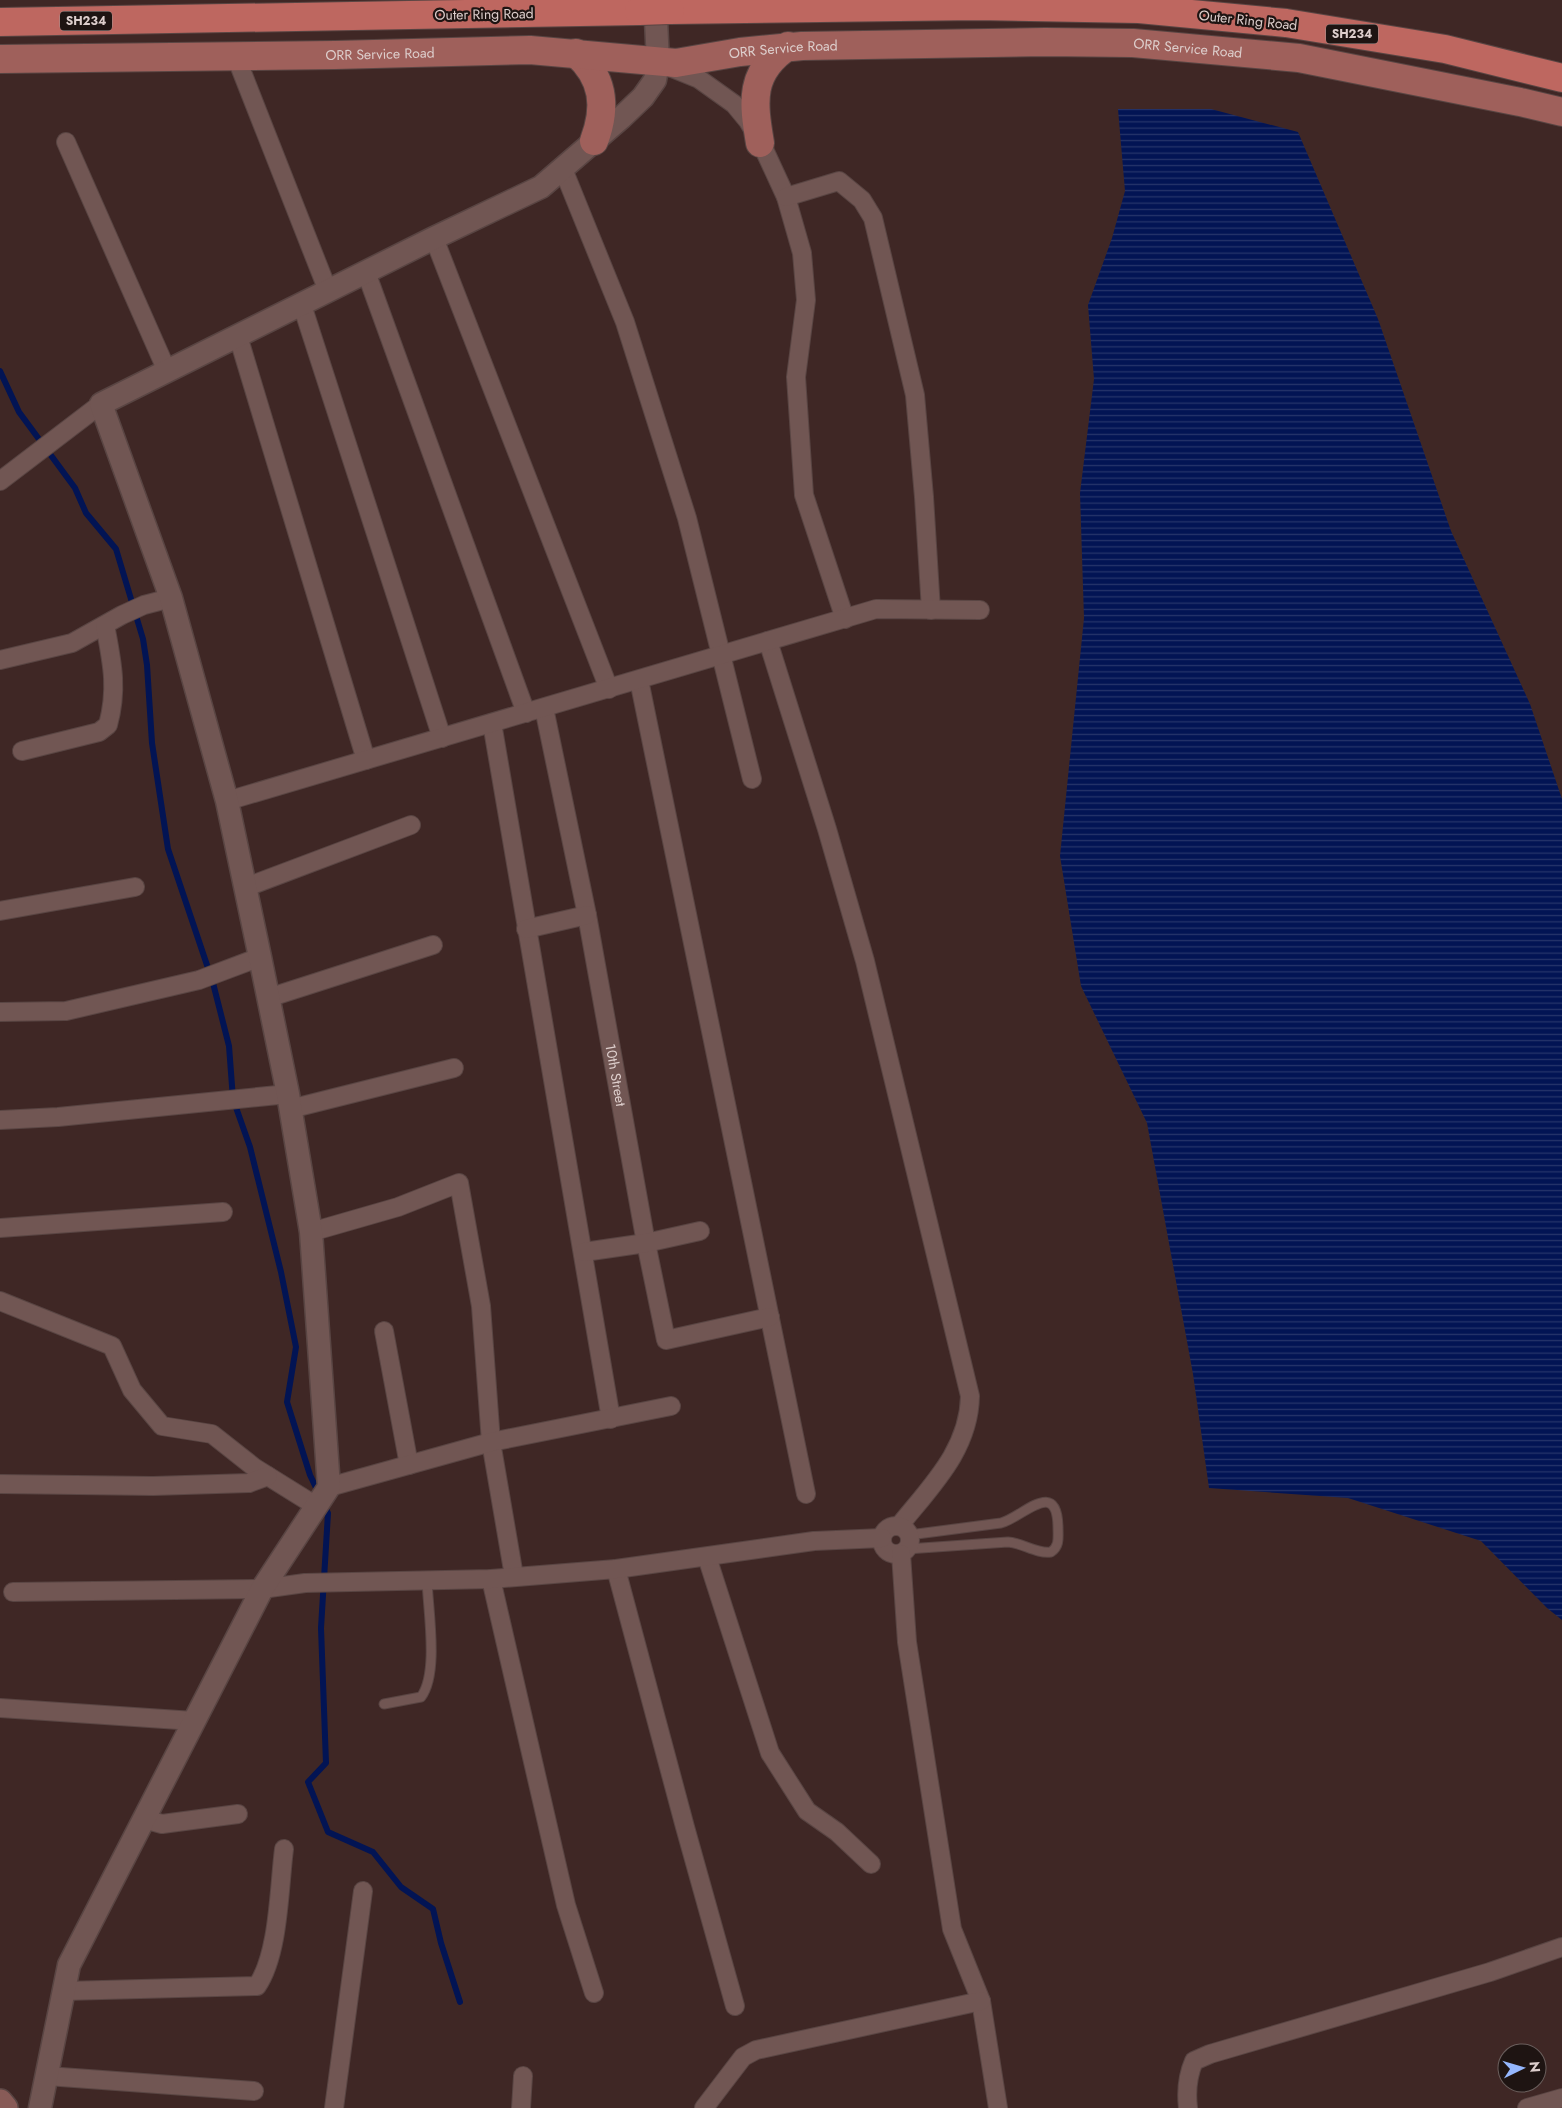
<svg xmlns="http://www.w3.org/2000/svg" width="1562" height="2108" font-family="Jost,sans-serif">
	<style>
		.water { fill: url(#water-rules) }
		.lines { fill: none; stroke-linecap: round; stroke-linejoin: round }
		.stream { stroke: #021454; stroke-width: 6 }
		.service-casing { stroke: #594543; stroke-width: 11 }
		.minor-casing { stroke: #594543; stroke-width: 20 }
		.tertiary-casing { stroke: #594543; stroke-width: 25 }
		.secondary-casing { stroke: #594543; stroke-width: 28 }
		.primary-casing { stroke: #594543; stroke-width: 30 }
		.motorway-casing { stroke: #594543; stroke-width: 30 }
		.service { stroke: #715653; stroke-width: 9 }
		.minor { stroke: #715653; stroke-width: 18 }
		.tertiary { stroke: #715653; stroke-width: 22 }
		.secondary { stroke: #885b57; stroke-width: 25 }
		.primary { stroke: #9f605b; stroke-width: 28 }
		.motorway { stroke: #be6760; stroke-width: 28 }
		.motorway-bridge-casing { stroke: #594543; stroke-width: 30; stroke-linecap: butt }
		.motorway-bridge { stroke: #be6760; stroke-width: 28 }
		.labels { text-anchor: middle; dominant-baseline: central; stroke-width: 4.5; stroke-linejoin: round; paint-order: stroke }
		.shield { fill: #1e1412; stroke: #a49694; stroke-width: 1 }
		.shield-label { font-size: 12px; font-weight: bold; fill: #ddcecc }
		.street-label { font-size: 14px; fill: #ddcecc; stroke: #1e1412 }
	</style>
	<defs>
		<pattern id="water-rules" width="6" height="5" patternUnits="userSpaceOnUse" patternTransform="scale(1.25)"><rect width="6" height="5" fill="#021454"/><path d="M0 2.5h6" fill="none" stroke="#26356b"/></pattern>
	</defs>
	<rect width="100%" height="100%" fill="#3f2725"/>
	<path class="water" d="M 1118,109 L 1211,109 L 1298,132 L 1378,319 L 1451,531 L 1530,704 L 1562,799 L 1562,1620 L 1547,1608 L 1481,1541 L 1348,1498 L 1209,1488 L 1193,1374 L 1147,1123 L 1081,986 L 1060,856 L 1084,618 L 1080,493 L 1094,379 L 1088,305 L 1112,238 L 1125,191 Z"/>
	<g class="lines">
		<path class="stream" d="M 0,371 L 19,412 L 75,488 L 86,513 L 116,549 L 143,639 L 147,665 L 152,743 L 168,849 L 213,983 L 229,1046 L 233,1099 L 250,1147 L 281,1272 L 296,1347 L 287,1402 L 310,1475 L 319,1494
			M 323,1503 L 328,1513 L 321,1628 L 326,1763 L 308,1782 L 328,1832 L 373,1852 L 401,1887 L 433,1909 L 441,1943 L 460,2002"/>
		<defs>
			<path id="service" d="M 907,1549 L 1008,1542 C 1023,1543 1036,1554 1051,1552 C 1060,1546 1058,1537 1058,1527 C 1057,1477 1023,1517 1001,1523 L 909,1535
				M 384,1704 L 421,1697 C 439,1673 428,1611 427,1580"/>
			<g id="minor">
				<path d="M 236,57 L 328,291"/>
				<path d="M 667,66 L 699,79 L 734,104 L 748,121 L 762,145 L 786,197 L 802,253 L 806,300 L 796,377 L 804,495 L 845,619"/>
				<path d="M 66,142 L 167,371"/>
				<path d="M 563,169 L 625,322 L 687,518 L 752,779"/>
				<path d="M 786,197 L 839,181 L 862,200 L 873,218 L 915,395 L 924,497 L 931,610"/>
				<path d="M 434,238 L 609,689"/>
				<path d="M 366,272 L 526,713"/>
				<path d="M 302,305 L 442,738"/>
				<path d="M 238,336 L 366,760"/>
				<path d="M 0,481 L 101,404"/>
				<path d="M 768,641 L 827,829 L 865,961 L 970,1396 C 969,1450 931,1486 899,1526"/>
				<path d="M 0,660 L 72,643 L 122,615 L 144,605 L 171,598"/>
				<path d="M 639,680 L 806,1494"/>
				<path id="s1" d="M 544,708 L 587,915 L 646,1243 L 666,1340 L 770,1317"/>
				<path d="M 492,723 L 611,1419"/>
				<path d="M 22,751 L 99,732 L 108,725 C 118,688 112,662 105,625"/>
				<path d="M 227,801 L 876,609 L 980,610"/>
				<path d="M 244,888 L 411,825"/>
				<path d="M 0,911 L 135,887"/>
				<path d="M 526,929 L 587,915"/>
				<path d="M 268,998 L 433,945"/>
				<path d="M 0,1012 L 66,1011 L 199,980 L 260,957"/>
				<path d="M 290,1109 L 454,1068"/>
				<path d="M 0,1120 L 58,1117 L 288,1094"/>
				<path d="M 0,1228 L 223,1212"/>
				<path d="M 311,1232 L 398,1207 L 459,1183 L 481,1306 L 491,1442 L 514,1576"/>
				<path d="M 584,1252 L 646,1243 L 700,1231"/>
				<path d="M 0,1301 L 112,1346 L 132,1390 L 162,1426 L 212,1434 L 255,1468 L 316,1506"/>
				<path d="M 384,1331 L 409,1465"/>
				<path d="M 0,1484 L 153,1486 L 249,1483 L 268,1476"/>
				<path d="M 329,1487 L 491,1442 L 671,1406"/>
				<circle cx="896" cy="1540" r="14"/>
				<path d="M 901,1554 L 907,1642 L 952,1929 L 981,2001 L 998,2108"/>
				<path d="M 707,1557 L 770,1753 L 807,1811 L 837,1832 L 871,1864"/>
				<path d="M 616,1569 L 685,1827 L 735,2006"/>
				<path d="M 491,1579 L 566,1905 L 594,1993"/>
				<path d="M 13,1592 L 262,1589 L 305,1583 L 491,1579 L 616,1569 L 814,1541 L 882,1538"/>
				<path d="M 0,1708 L 194,1721"/>
				<path d="M 144,1819 L 162,1824 L 238,1814"/>
				<path d="M 64,1991 L 257,1986 C 279,1954 279,1888 284,1849"/>
				<path d="M 47,2076 L 254,2091"/>
				<path d="M 334,2108 L 363,1891"/>
				<path d="M 521,2108 L 523,2076"/>
				<path d="M 704,2108 L 743,2057 L 756,2050 L 981,2001"/>
				<path d="M 1188,2108 C 1186,2091 1187,2077 1194,2061 L 1210,2054 L 1490,1972 L 1562,1947"/>
				<path d="M 1527,2108 L 1562,2098"/>
			</g>
			<path id="tertiary" d="M 40,2108 L 69,1965 L 262,1589 L 329,1487 L 311,1232 L 288,1094 L 260,957 L 227,801 L 171,598 L 101,404 L 434,238 L 541,187 L 621,118 L 643,97 L 655,80 L 658,62 L 655,0"/>
			<path id="secondary" d="M 0,2102 L 5,2108"/>
			<g id="primary">
				<path d="M 576,53 C 604,78 607,107 594,141"/>
				<path id="s2" d="M 0,59 L 335,55 L 530,50 L 676,63 L 740,52 L 802,46 L 1045,42 L 1133,43 L 1299,58 L 1520,102 L 1562,112"/>
				<path d="M 760,143 C 753,102 749,72 788,46"/>
			</g>
			<path id="motorway" d="M 670,10 L 977,6 L 1139,9 L 1286,23 L 1445,49 L 1562,78
				M 0,22 L 639,11"/>
		</defs>
		<use href="#service" class="service-casing"/>
		<use href="#minor" class="minor-casing"/>
		<use href="#tertiary" class="tertiary-casing"/>
		<use href="#secondary" class="secondary-casing"/>
		<use href="#primary" class="primary-casing"/>
		<use href="#motorway" class="motorway-casing"/>
		<use href="#service" class="service"/>
		<use href="#minor" class="minor"/>
		<use href="#tertiary" class="tertiary"/>
		<use href="#secondary" class="secondary"/>
		<use href="#primary" class="primary"/>
		<use href="#motorway" class="motorway"/>
		<defs>
			<path id="motorway-bridge" d="M 639,11 L 670,10"/>
		</defs>
		<use href="#motorway-bridge" class="motorway-bridge-casing"/>
		<use href="#motorway-bridge" class="motorway-bridge"/>
	</g>
	<g class="labels">
		<g class="shield">
			<rect x="60" y="11.5" width="52" height="19" rx="4"/>
			<rect x="1326" y="24.5" width="52" height="19" rx="4"/>
		</g>
		<g class="shield-label">
			<text x="86" y="21">SH234</text>
			<text x="1352" y="34">SH234</text>
		</g>
		<g class="street-label">
			<text transform="translate(484 14) rotate(-1)">Outer Ring Road</text>
			<text transform="translate(1248 20) rotate(6)">Outer Ring Road</text>
			<text stroke="none"><textPath href="#s2" startOffset="1190">ORR Service Road</textPath></text>
			<text stroke="none"><textPath href="#s2" startOffset="785">ORR Service Road</textPath></text>
			<text stroke="none"><textPath href="#s2" startOffset="380">ORR Service Road</textPath></text>
			<text stroke="none"><textPath href="#s1" startOffset="374">10th Street</textPath></text>
		</g>
	</g>
	<g transform="translate(1522 2068) rotate(85)"><circle r="24" fill="#1e1412" stroke="#6a5e5c"/>
	<path d="M0-4L9 19L0 12L-9 19Z" fill="#95b7fd"/>
	<text y="-8" font-size="14" font-weight="bold" text-anchor="middle" fill="#ddcecc">N</text>
	</g>
</svg>
